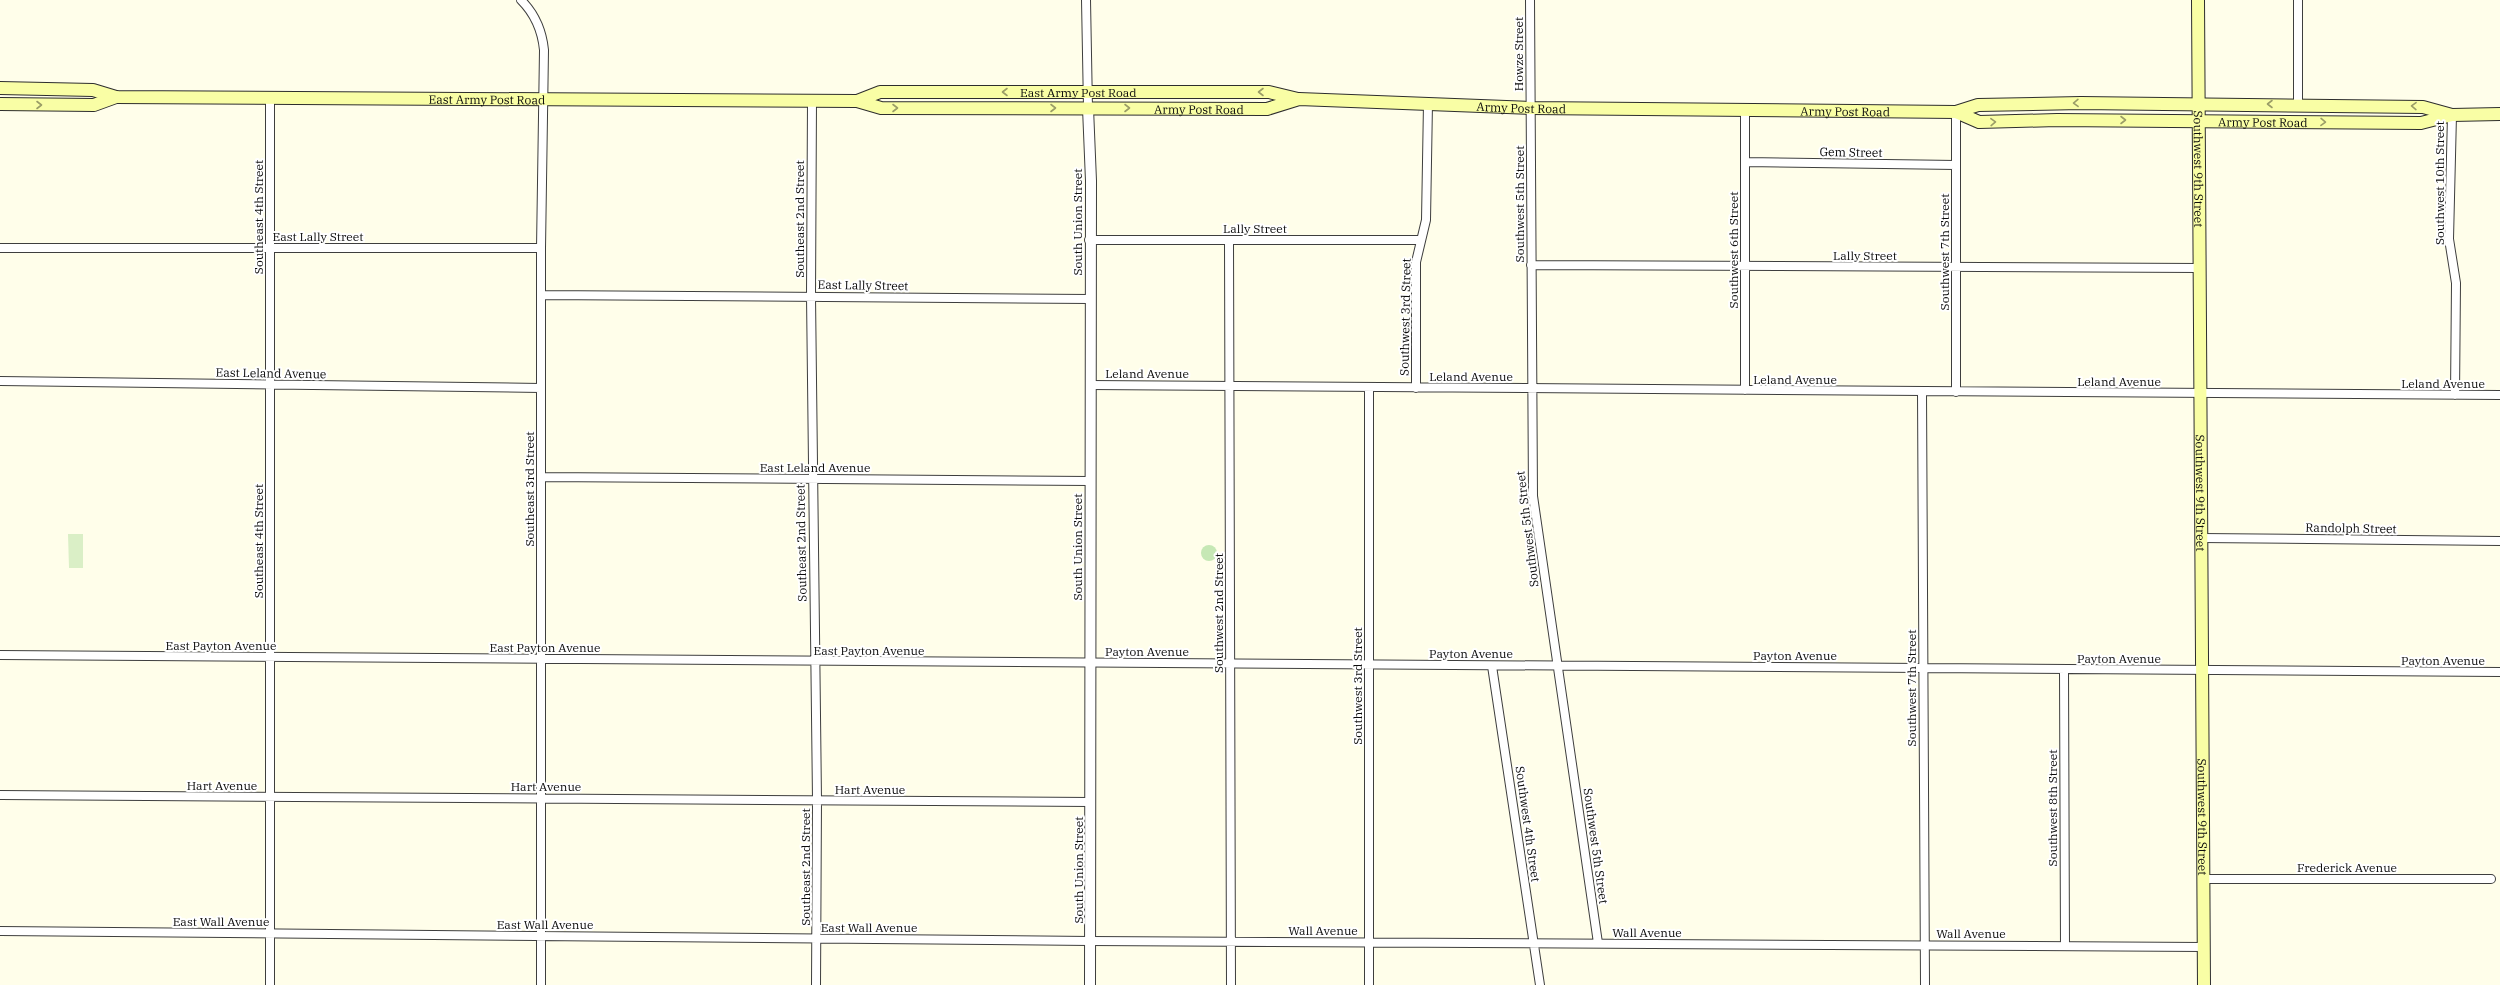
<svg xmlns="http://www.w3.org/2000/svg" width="2500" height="985" font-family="'IBM Plex Serif',serif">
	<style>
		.green { fill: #c6e8b5 }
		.pitch { fill: #daefc6 }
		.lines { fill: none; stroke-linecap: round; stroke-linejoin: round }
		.minor-casing { stroke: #3e3e3e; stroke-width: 10 }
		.tertiary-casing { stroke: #3e3e3e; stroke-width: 12 }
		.secondary-casing { stroke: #2d2d2d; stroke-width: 14 }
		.minor { stroke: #fff; stroke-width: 8 }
		.tertiary { stroke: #fff; stroke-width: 10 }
		.secondary { stroke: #f9fea5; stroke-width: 12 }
		.oneway { stroke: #9a9d67 }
		.labels { text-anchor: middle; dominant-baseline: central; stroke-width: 4; stroke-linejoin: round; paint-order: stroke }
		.street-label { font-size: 12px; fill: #0b0b0b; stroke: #fff }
	</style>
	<rect width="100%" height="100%" fill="#fffeea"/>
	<path class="green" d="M1201 553a8 8 0 1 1 16 0a8 8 0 1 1-16 0Z"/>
	<path class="pitch" d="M 68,534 L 83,534 L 83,568 L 69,568 Z"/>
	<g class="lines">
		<defs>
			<path id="minor" d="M 521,0 C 535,14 542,30 544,50 L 541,248 L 541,985
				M 1086,0 L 1088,108
				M 1530,0 L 1533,496 L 1598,943
				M 2298,0 L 2298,104
				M 812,101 L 811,296 L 817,800 L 816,985
				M 1745,109 L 1745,390
				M 2452,115 L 2449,239 L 2456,283 L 2455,395
				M 1745,162 L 1956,165
				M 1089,240 L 1421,240
				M 1229,240 L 1231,985
				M 0,248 L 541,248
				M 1531,265 L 2200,268
				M 541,295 L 1090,299
				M 0,381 L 541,388
				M 1090,385 L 2500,395
				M 1416,388 L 1416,262 L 1426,220 L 1428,103
				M 1922,392 L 1925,985
				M 1956,392 L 1956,112
				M 541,477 L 1090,481
				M 2201,538 L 2500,541
				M 0,655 L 2500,672
				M 1492,666 L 1540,985
				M 2064,670 L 2065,946
				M 0,795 L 1091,802
				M 2203,879 L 2491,879
				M 0,931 L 1090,941 L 2204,947
				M 270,985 L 270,96
				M 1369,985 L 1369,387"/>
			<path id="tertiary" d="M 1088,108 L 1091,181 L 1090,985"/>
			<g id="secondary">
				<path id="s1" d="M 2198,0 L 2204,985"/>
				<path id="s2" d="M 0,88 L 93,90 L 116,97 L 857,101 L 881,108 L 1267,109 L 1299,99 L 1531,108 L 1956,112 L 1978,105 L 2081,103 L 2423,107 L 2452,115"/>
				<path id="s3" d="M 857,101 L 880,92 L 1269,92 L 1298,99"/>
				<path d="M 0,104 L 94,105 L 116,97"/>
				<path id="s4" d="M 1956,112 L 1979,122 L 2057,120 L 2421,123 L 2452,115 L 2500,114"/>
			</g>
		</defs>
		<use href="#minor" class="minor-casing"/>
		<use href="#tertiary" class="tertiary-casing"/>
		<use href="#secondary" class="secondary-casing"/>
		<use href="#minor" class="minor"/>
		<use href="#tertiary" class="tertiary"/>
		<use href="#secondary" class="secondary"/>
	</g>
	<defs><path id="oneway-chevron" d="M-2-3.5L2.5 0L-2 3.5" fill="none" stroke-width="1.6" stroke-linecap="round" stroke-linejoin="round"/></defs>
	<g class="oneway">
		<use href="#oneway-chevron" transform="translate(1005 92) rotate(180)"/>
		<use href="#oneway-chevron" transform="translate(1261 92) rotate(-180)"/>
		<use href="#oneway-chevron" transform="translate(2076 103) rotate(179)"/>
		<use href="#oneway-chevron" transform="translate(2270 104) rotate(-180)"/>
		<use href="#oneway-chevron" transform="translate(39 105)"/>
		<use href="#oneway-chevron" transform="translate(2414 106) rotate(-179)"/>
		<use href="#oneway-chevron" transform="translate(895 108)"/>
		<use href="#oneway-chevron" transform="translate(1053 108)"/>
		<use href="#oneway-chevron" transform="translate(1127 108)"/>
		<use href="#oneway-chevron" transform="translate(2123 120)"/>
		<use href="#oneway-chevron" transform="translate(1993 122) rotate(-2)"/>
		<use href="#oneway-chevron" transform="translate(2323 122) rotate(1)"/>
	</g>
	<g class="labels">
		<g class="street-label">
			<text transform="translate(1518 54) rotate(-90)">Howze Street</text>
			<text stroke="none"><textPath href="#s3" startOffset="223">East Army Post Road</textPath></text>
			<text stroke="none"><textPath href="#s2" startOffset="488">East Army Post Road</textPath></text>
			<text stroke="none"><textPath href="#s2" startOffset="1525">Army Post Road</textPath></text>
			<text stroke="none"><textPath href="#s2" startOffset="1201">Army Post Road</textPath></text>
			<text stroke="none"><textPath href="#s2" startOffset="1849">Army Post Road</textPath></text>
			<text stroke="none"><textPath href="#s4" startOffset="309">Army Post Road</textPath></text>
			<text transform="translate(1851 152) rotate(1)">Gem Street</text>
			<text stroke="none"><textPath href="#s1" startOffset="169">Southwest 9th Street</textPath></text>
			<text transform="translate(2439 183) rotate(-90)">Southwest 10th Street</text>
			<text transform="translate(1519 204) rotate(-90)">Southwest 5th Street</text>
			<text transform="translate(258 217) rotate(-90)">Southeast 4th Street</text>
			<text transform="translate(799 219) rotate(-90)">Southeast 2nd Street</text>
			<text transform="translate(1077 222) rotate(-90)">South Union Street</text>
			<text x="1255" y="228">Lally Street</text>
			<text x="318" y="236">East Lally Street</text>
			<text transform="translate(1733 250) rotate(-90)">Southwest 6th Street</text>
			<text transform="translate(1944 252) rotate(-90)">Southwest 7th Street</text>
			<text x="1865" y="255">Lally Street</text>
			<text transform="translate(863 285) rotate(1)">East Lally Street</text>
			<text transform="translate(1405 317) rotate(-89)">Southwest 3rd Street</text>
			<text transform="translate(271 373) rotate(1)">East Leland Avenue</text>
			<text x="1147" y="373">Leland Avenue</text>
			<text x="1471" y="376">Leland Avenue</text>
			<text x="1795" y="379">Leland Avenue</text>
			<text x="2119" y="381">Leland Avenue</text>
			<text x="2443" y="383">Leland Avenue</text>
			<text x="815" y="467">East Leland Avenue</text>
			<text transform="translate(529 489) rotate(-90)">Southeast 3rd Street</text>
			<text stroke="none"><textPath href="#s1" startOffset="493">Southwest 9th Street</textPath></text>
			<text transform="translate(2351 528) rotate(1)">Randolph Street</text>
			<text transform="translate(1527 529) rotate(-97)">Southwest 5th Street</text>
			<text transform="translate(258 541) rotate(-90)">Southeast 4th Street</text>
			<text transform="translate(801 543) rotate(-91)">Southeast 2nd Street</text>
			<text transform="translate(1077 547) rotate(-90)">South Union Street</text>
			<text transform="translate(1218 613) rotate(-90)">Southwest 2nd Street</text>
			<text x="221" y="645">East Payton Avenue</text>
			<text x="545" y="647">East Payton Avenue</text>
			<text x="869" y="650">East Payton Avenue</text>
			<text x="1147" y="651">Payton Avenue</text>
			<text x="1471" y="653">Payton Avenue</text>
			<text x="1795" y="655">Payton Avenue</text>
			<text x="2119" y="658">Payton Avenue</text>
			<text x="2443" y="660">Payton Avenue</text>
			<text transform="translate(1357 686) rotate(-90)">Southwest 3rd Street</text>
			<text transform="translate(1911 688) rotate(-90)">Southwest 7th Street</text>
			<text x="222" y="785">Hart Avenue</text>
			<text x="546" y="786">Hart Avenue</text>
			<text x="870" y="789">Hart Avenue</text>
			<text transform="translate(2052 808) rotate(-90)">Southwest 8th Street</text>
			<text stroke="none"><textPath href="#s1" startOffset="817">Southwest 9th Street</textPath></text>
			<text transform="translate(1528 824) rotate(82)">Southwest 4th Street</text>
			<text transform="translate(1596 846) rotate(82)">Southwest 5th Street</text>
			<text transform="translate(805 867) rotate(-90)">Southeast 2nd Street</text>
			<text x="2347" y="867">Frederick Avenue</text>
			<text transform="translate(1078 870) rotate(-90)">South Union Street</text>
			<text x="221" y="921">East Wall Avenue</text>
			<text x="545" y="924">East Wall Avenue</text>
			<text x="869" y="927">East Wall Avenue</text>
			<text x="1323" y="930">Wall Avenue</text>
			<text x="1647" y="932">Wall Avenue</text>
			<text x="1971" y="933">Wall Avenue</text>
		</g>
	</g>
</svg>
